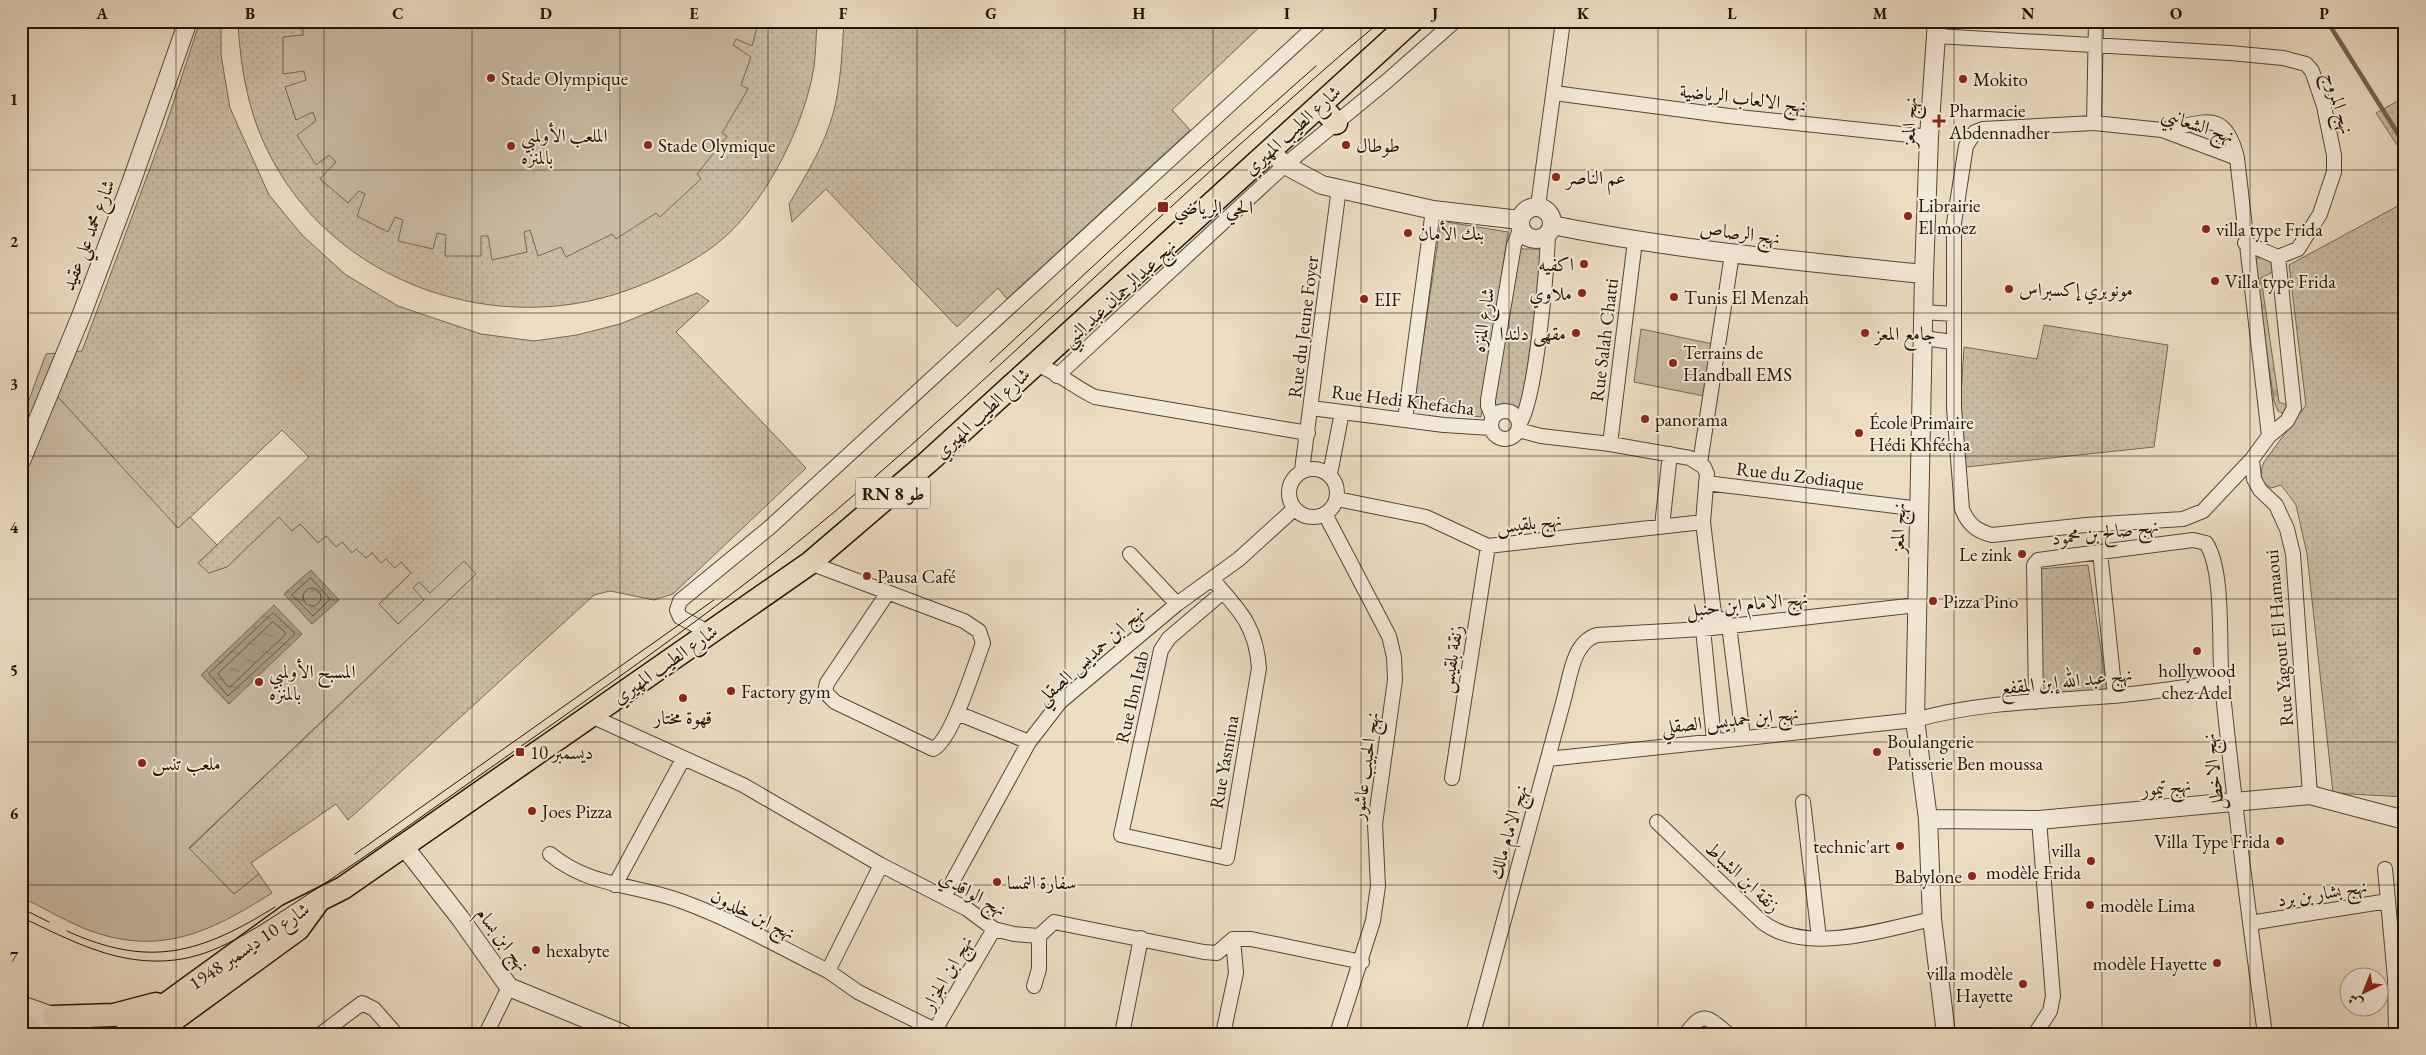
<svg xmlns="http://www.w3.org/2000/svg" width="2426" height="1055" font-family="'EB Garamond',Amiri,serif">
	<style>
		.green { fill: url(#green-dots); stroke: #746854 }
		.forest { fill: url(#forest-firs); stroke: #746854 }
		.pitch { fill: #c9bba3; stroke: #746854 }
		.water { fill: url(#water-ripples); stroke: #716450 }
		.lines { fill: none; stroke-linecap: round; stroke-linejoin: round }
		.shore { stroke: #645744; stroke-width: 1 }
		.stream { stroke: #716450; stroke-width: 4.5 }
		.minor-casing { stroke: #534734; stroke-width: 16 }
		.tertiary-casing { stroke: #534734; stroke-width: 20 }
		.primary-casing { stroke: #201505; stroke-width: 25 }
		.minor { stroke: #f3e9d8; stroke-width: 14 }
		.tertiary { stroke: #f3e9d8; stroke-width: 18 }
		.primary { stroke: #ecddc3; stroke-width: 22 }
		.tram { stroke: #201505; stroke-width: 1 }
		.grid { fill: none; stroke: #201505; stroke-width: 1; stroke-opacity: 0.55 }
		.poi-dot { fill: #8f2418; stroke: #f3e9d8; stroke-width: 2 }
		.labels { text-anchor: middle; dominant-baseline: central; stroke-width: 4; stroke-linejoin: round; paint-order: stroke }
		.shield { fill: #f3e9d8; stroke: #5f5544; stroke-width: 1 }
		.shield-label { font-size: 18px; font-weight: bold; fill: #201505 }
		.poi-label { font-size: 19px; fill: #201505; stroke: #f3e9d8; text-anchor: start }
		.street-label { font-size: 19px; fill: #201505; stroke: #f3e9d8 }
		.neatline { fill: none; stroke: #201505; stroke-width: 2 }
		.grid-label { font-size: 16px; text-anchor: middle; font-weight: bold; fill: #201505 }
	</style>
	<defs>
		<pattern id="green-dots" width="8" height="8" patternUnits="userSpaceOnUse" patternTransform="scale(1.25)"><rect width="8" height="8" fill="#c9bba3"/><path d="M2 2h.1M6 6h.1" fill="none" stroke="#aca08b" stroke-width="1.8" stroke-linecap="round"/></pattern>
		<pattern id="forest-firs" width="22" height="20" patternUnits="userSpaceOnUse" patternTransform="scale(1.25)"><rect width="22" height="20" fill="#c9bba3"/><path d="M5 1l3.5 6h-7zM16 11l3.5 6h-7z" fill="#aca08b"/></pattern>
		<pattern id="water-ripples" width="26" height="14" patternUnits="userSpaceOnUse" patternTransform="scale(1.25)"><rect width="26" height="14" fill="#a79982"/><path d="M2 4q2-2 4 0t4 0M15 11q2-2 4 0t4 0" fill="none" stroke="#887c68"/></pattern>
	</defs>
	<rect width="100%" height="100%" fill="#ecddc3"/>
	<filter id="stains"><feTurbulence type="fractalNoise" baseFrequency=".004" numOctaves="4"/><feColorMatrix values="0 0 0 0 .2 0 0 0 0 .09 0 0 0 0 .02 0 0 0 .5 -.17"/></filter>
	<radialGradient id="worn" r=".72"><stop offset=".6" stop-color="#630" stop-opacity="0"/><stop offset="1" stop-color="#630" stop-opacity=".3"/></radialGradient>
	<path class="green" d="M 200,21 L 221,21 L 221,55 L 230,108 L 269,195 L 302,235 L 346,275 L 398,306 L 481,334 L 534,341 L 577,335 L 620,324 L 697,293 L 709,301 L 676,332 L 806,468 L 673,594 L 654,600 L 610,591 L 594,595 L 348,820 L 336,804 L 251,863 L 259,874 L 234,894 L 189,849 L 476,574 L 430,594 L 419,582 L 424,600 L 398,624 L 379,604 L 411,573 L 401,562 L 395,568 L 336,547 L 318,543 L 300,524 L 292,531 L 279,518 L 227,567 L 209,574 L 198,563 L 309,457 L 282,430 L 178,529 L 57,396 L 71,352 L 82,351 L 165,128 Z
		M 238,21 L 817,21 C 816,36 816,52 814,67 C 805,123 769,196 727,235 C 705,256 669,274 641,285 C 502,343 329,285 265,145 C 247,107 240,63 238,21 Z
		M 844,21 L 1266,21 L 1172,110 L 1190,130 L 1007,299 L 998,288 L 957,327 L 826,189 L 792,222 L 789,204 C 806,175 824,146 833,114 C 841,84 842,52 844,21 Z
		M 2405,97 L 2405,157 L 2376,113 Z
		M 2405,202 L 2405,797 L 2333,793 L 2307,554 L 2296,505 L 2281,485 L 2271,488 C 2260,481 2259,474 2264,462 L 2306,405 L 2289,265 Z
		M 1441,221 L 1508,232 L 1481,417 L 1413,409 Z
		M 1516,243 L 1523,249 L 1545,249 L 1520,417 C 1511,407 1504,407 1492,411 Z
		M 2044,325 L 2168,345 L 2154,447 L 1966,467 L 1960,412 L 1964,347 L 2037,359 Z
		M 2088,565 L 2107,690 L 2042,697 L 2039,569 Z"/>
	<path class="forest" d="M 2264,256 L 2270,260 L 2273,272 L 2261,278 L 2279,402 L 2290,406 L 2286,412 L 2282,413 L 2278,411 L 2274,401 L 2254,267 L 2257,258 Z"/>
	<path class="pitch" d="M 280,21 L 759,21 L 752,46 L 736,39 L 733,45 L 751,57 L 741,85 L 748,89 L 722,133 L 727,136 L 697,174 L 701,179 L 660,217 L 656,213 L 616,239 L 612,234 L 566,257 L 561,247 L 538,256 L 530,230 L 524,232 L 527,252 L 492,260 L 488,236 L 481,236 L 481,256 L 445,256 L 446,235 L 437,233 L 433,249 L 398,241 L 403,220 L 395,217 L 388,232 L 357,216 L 365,194 L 359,191 L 348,203 L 320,179 L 336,162 L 329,155 L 316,165 L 297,135 L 316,121 L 313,112 L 296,120 L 285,87 L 306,80 L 304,71 L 283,74 L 283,37 L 303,35 L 303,29 L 279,26 Z
		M 1641,329 L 1713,344 L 1704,396 L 1634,382 Z
		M 71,352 L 57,396 L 178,528 L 190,517 L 217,545 L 198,563 L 209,573 L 227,567 L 279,517 L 292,531 L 300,524 L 318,543 L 326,536 L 336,547 L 342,542 L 352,553 L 356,549 L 366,558 L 372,553 L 381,563 L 386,559 L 395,568 L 401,562 L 411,573 L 379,604 L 398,624 L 424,600 L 413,588 L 419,582 L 430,593 L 464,561 L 476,574 L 189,848 L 234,894 L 259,874 L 272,893 C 209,933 158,958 83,928 C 62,919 42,907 21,897 L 21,421 L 46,354 Z"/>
	<path class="water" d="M 311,570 L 339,600 L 312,624 L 284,594 Z
		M 274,605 L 302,634 L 229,704 L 201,675 Z"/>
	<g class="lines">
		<path class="shore" d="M 311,578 L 330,599 L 313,616 L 292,595 Z
			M303 597a9 9 0 1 1 18 0a9 9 0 1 1-18 0Z
			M 273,613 L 294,632 L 294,635 L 228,696 L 209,674 Z
			M 273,622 L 285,632 L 285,635 L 231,686 L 228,687 L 218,674 Z"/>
		<path class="stream" d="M 2327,21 L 2405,145"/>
		<defs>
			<path id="minor" d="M 1936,36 L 2230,53 L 2283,58 L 2306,64 L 2312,71 L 2324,106 L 2334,155 L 2334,172 L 2320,214 L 2298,249 L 2278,257 L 2245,243
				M 1554,93 L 1729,116 L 1929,137
				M 2094,123 L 2096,21
				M 2163,130 C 2205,123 2225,108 2237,158
				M 1538,206 L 1563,21
				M 1923,312 L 1953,314
				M 1923,338 L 1953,342
				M 1035,365 C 1051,367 1077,389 1095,397 L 1308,433
				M 1057,376 L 1285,165 L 1387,81 L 1455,21
				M 1311,408 L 1444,425 L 1491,428
				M1491 425a14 14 0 1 1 28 0a14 14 0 1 1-28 0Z
				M 1493,418 L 1488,406 L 1488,400 L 1514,245 L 1521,228
				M 1405,420 L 1433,210
				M 1519,424 C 1536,403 1547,267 1548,234
				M 1518,430 L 1541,436 L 1610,444 L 1690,458 L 1704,467 L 1707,474 L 1703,522 L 1714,614
				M 2269,436 L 2237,158 L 2162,130 L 2094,123 L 1983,129 L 1975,132 L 1966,146 L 1954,223 L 1954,408 L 1962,509 C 1968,524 1976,531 1992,535 L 2086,525 L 2183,519 L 2203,511 L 2252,459 L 2269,436 L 2287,421 L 2294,408 L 2278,257
				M 1610,444 L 1635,241
				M 2252,459 L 2254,479 L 2260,490 L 2276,505 L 2287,529 L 2293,554 L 2310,795
				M 1700,463 L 1732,254
				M1289 493a24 24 0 1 1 48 0a24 24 0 1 1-48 0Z
				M 1302,470 L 1339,188
				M 1330,474 L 1342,412
				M 1706,483 L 1920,509
				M 1337,499 L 1426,517 L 1488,546 L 1703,522
				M 1325,514 L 1389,636 L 1394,657 L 1395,680 L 1375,824 L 1378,886 L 1373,921 L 1337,1034
				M 1662,526 L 1670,454
				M 2100,552 L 2115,696
				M 1130,554 L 1177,604
				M 810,563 L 964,621 L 979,631 L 983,643 C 975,664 952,741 933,749 L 835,702 L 825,692 L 827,683 L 887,594
				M 1212,579 C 1239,610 1256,625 1259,668 L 1227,858 L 1121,835 L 1161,650 L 1169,638 L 1223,592
				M 1721,619 L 1729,625 L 1743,737
				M 1707,622 L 1703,629 L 1714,740
				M 710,633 L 680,617 L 677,610 L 680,601 L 769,528 L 1321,21
				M 2036,702 L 2034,565 L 2038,560 L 2193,540 L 2206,543 C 2225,572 2218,647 2222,684 C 2234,801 2249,918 2265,1034
				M 957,713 L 1029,742
				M 591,716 L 743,785 L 881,865 L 967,909 L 994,929 L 1014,934 L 1039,936 L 1054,922 L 1204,952 L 1217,953 L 1233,939 L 1251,939 L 1362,962
				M 1548,759 L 1915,720 C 1978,702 2047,701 2112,696 C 2148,693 2185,687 2222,682
				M 1452,778 L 1488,546
				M 1803,802 L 1819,938
				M 1657,822 L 1761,921 C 1804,956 1882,930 1932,919
				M 550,854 C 590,887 634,884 681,901 C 731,919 780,947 828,971 L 881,865
				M 2385,869 L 2388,901
				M 615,885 L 683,759
				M 944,897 L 1029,742 L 1060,702 L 1177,604 L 1239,559 L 1294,509
				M 2250,923 L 2388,901 L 2395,979 L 2396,1034
				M 828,971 L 858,992 L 935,1030
				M 1034,986 L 1039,969 L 1039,936
				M 321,1034 L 362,1003 L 374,1009 L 396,1034
				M 486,1034 L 509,987
				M 940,1034 L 935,1030 L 994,929
				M 1122,1034 L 1141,938
				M 1223,1034 L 1236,973 L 1233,939
				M 1473,1034 L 1564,699 C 1570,677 1573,642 1597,635 L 1703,629 L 1917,605
				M 1686,1034 C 1703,1010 1708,1017 1728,1034
				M 2035,1034 L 2050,1011 L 2053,996 L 2039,820"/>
			<path id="tertiary" d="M 1937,21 L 1929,137 L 1924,274 L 1915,720 L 1928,819 L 1932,919 L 1946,1034
				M 1270,150 L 1285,165 L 1322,185 L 1433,210 L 1520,220
				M1520 223a16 16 0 1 1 32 0a16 16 0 1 1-32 0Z
				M 1552,225 C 1675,250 1799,261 1924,274
				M 21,461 L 81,316 L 131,183 L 188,21
				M 1928,819 L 2039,820 L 2310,795 L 2405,820
				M 403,845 L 460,918 L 509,987 L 623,1034
				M 21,1005 L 69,1022 L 87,1034
				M 24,1019 L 49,1034"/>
			<path id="primary" d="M 1320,105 L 1336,123
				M 54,1017 L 114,1015 L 156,1004
				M 21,1023 L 33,1034
				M 125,1034 L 289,915 L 343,888 L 810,563 L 928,462 L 1412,21
				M 154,1034 L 298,929 L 317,903"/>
		</defs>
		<use href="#minor" class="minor-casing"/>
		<use href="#tertiary" class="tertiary-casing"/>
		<use href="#primary" class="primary-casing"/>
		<use href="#minor" class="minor"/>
		<use href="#tertiary" class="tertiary"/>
		<use href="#primary" class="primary"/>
		<path class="tram" d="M 990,362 L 1161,203 L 1316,66
			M 355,854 L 714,600
			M 21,908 L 49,922
			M 21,917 C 70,940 118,967 175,960 C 217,955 254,929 290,906 C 340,874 389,840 438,805 C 581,703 728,605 861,489 C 992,376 1117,254 1246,139 C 1291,99 1335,59 1381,21
			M 67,931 C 150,969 201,953 275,907"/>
	</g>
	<path class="grid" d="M 176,21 L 176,1034M 324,21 L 324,1034M 472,21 L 472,1034M 620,21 L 620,1034M 768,21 L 768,1034M 917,21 L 917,1034M 1065,21 L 1065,1034M 1213,21 L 1213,1034M 1361,21 L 1361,1034M 1509,21 L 1509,1034M 1658,21 L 1658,1034M 1806,21 L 1806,1034M 1954,21 L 1954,1034M 2102,21 L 2102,1034M 2250,21 L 2250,1034M 21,170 L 2405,170M 21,313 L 2405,313M 21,456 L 2405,456M 21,599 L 2405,599M 21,742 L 2405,742M 21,885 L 2405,885"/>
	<g class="poi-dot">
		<circle cx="491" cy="78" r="5"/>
		<circle cx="1963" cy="79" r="5"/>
		<path d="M1936.5 113.5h5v5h5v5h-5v5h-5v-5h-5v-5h5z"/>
		<circle cx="648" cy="145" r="5"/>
		<circle cx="1346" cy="145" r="5"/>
		<circle cx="511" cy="146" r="5"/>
		<circle cx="1556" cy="177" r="5"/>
		<rect x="1157" y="201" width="12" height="12" rx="2.5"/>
		<circle cx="1908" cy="216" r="5"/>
		<circle cx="2206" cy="229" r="5"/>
		<circle cx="1408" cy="233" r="5"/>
		<circle cx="1584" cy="264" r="5"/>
		<circle cx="2215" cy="281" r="5"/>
		<circle cx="2009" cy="289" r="5"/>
		<circle cx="1582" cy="293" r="5"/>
		<circle cx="1674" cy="297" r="5"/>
		<circle cx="1364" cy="299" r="5"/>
		<circle cx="1576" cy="333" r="5"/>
		<circle cx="1865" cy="333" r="5"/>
		<circle cx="1673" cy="363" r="5"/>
		<circle cx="1645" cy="419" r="5"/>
		<circle cx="1859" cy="433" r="5"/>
		<circle cx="2022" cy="554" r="5"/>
		<circle cx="867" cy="576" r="5"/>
		<circle cx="1933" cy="601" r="5"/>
		<circle cx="2197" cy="651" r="5"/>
		<circle cx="259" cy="682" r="5"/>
		<circle cx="731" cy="691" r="5"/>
		<circle cx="683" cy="698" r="5"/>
		<rect x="515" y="747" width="10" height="10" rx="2.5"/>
		<circle cx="1877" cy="752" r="5"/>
		<circle cx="142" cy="763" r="5"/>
		<circle cx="532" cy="811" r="5"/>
		<circle cx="2280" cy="841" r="5"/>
		<circle cx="1900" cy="846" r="5"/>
		<circle cx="2091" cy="861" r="5"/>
		<circle cx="1972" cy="876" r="5"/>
		<circle cx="997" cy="882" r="5"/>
		<circle cx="2090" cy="905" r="5"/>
		<circle cx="536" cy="950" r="5"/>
		<circle cx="2217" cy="963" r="5"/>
		<circle cx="2023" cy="984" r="5"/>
	</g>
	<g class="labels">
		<rect class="shield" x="855.5" y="477.5" width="75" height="31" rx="4"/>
		<g class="shield-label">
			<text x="893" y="493">RN 8 طو</text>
		</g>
		<g class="poi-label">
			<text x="501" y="78">Stade Olympique</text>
			<text x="1973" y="79">Mokito</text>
			<text x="1949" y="110">Pharmacie<tspan x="1949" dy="22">Abdennadher</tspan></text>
			<text x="521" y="135">الملعب الأولمبي<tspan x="521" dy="22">بالمنزه</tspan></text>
			<text x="658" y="145">Stade Olymique</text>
			<text x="1356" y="145">طوطال</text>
			<text x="1566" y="177">عم الناصر</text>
			<text x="1918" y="205">Librairie<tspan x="1918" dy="22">El moez</tspan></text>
			<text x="1174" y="207">الحي الرياضي</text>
			<text x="2216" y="229">villa type Frida</text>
			<text x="1418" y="233">بنك الأمان</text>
			<text x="1574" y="264" text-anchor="end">اكفيه</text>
			<text x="2225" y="281">Villa type Frida</text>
			<text x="2019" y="289">مونوبري إكسبراس</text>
			<text x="1572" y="293" text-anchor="end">ملاوي</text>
			<text x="1684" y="297">Tunis El Menzah</text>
			<text x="1374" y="299">EIF</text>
			<text x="1566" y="333" text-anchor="end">مقهى دلندا</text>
			<text x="1875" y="333">جامع المعز</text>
			<text x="1683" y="352">Terrains de<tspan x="1683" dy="22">Handball EMS</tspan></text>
			<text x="1655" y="419">panorama</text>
			<text x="1869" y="422">École Primaire<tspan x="1869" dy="22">Hédi Khfécha</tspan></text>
			<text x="2012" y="554" text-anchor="end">Le zink</text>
			<text x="877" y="576">Pausa Café</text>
			<text x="1943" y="601">Pizza Pino</text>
			<text x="2197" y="670" text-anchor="middle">hollywood<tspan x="2197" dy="22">chez Adel</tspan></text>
			<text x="269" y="671">المسبح الأولمبي<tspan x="269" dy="22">بالمنزه</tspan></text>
			<text x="741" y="691">Factory gym</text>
			<text x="683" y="717" text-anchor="middle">قهوة مختار</text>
			<text x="1887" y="741">Boulangerie<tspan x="1887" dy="22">Patisserie Ben moussa</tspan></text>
			<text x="530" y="752">10 ديسمبر</text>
			<text x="152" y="763">ملعب تنس</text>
			<text x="542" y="811">Joes Pizza</text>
			<text x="2270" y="841" text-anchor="end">Villa Type Frida</text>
			<text x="1890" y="846" text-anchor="end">technic'art</text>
			<text x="2081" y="850" text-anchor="end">villa<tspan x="2081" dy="22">modèle Frida</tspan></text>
			<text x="1962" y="876" text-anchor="end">Babylone</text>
			<text x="1007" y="882">سفارة النمسا</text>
			<text x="2100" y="905">modèle Lima</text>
			<text x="546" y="950">hexabyte</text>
			<text x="2207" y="963" text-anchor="end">modèle Hayette</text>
			<text x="2013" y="973" text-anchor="end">villa modèle<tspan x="2013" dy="22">Hayette</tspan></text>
		</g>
		<g class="street-label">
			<text transform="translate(1743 98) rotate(7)">نهج الالعاب الرياضية</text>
			<text transform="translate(2339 103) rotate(74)">نهج المروج</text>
			<text transform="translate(1909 122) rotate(-87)">نهج المعز</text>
			<text transform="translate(2198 125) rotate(18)">نهج الشعانبي</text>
			<text transform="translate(1292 130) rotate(-42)">شارع الطيب المهيري</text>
			<text transform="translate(1740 233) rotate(7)">نهج الرصاص</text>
			<text transform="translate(88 235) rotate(-69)">شارع محمد علي عقيد</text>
			<text transform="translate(1119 293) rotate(-43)">نهج عبدالرحمان عبد النبي</text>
			<text transform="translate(1483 320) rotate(-81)">شارع المنزه</text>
			<text transform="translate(1303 327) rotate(-83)">Rue du Jeune Foyer</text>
			<text transform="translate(1604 340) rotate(-83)">Rue Salah Chatti</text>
			<text transform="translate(1403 400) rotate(7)">Rue Hedi Khefacha</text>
			<text transform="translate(982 413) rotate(-43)">شارع الطيب المهيري</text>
			<text transform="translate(1800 476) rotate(7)">Rue du Zodiaque</text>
			<text transform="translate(1529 523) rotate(-6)">نهج بلقيس</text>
			<text transform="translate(1898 528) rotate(-88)">نهج المعز</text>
			<text transform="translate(2105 532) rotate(-7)">نهج صالح بن محمود</text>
			<text transform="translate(1747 604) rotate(-6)">نهج الامام ابن حنبل</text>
			<text transform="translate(2279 638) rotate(-95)">Rue Yagout El Hamaoui</text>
			<text transform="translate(1090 655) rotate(-42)">نهج ابن حمديس الصقلي</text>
			<text transform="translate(1451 659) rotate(-81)">زنقة بلقيس</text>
			<text transform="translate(665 664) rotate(-35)">شارع الطيب المهيري</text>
			<text transform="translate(2066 681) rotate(-6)">نهج عبد الله إبن المقفع</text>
			<text transform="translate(1132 697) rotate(-77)">Rue Ibn Itab</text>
			<text transform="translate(1730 720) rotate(-6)">نهج ابن حمديس الصقلي</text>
			<text transform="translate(1224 762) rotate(-80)">Rue Yasmina</text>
			<text transform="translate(1365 766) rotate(-82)">نهج الحبيب عاشور</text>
			<text transform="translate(2213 772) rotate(-97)">نهج الاخطل</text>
			<text transform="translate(2166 787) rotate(-6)">نهج تيمور</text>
			<text transform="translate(1508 832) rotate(-74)">نهج الامام مالك</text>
			<text transform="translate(1743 877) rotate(43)">زنقة ابن الشباط</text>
			<text transform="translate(973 893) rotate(29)">نهج الواقدي</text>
			<text transform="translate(2322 893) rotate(-9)">نهج بشار بن برد</text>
			<text transform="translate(753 914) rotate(26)">نهج ابن خلدون</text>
			<text transform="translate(503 939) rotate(53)">نهج ابن بسام</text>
			<text transform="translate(249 946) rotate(-34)">شارع 10 ديسمبر 1948</text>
			<text transform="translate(947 973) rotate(-60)">نهج ابن الجزار</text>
		</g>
	</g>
	<rect width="2426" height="1055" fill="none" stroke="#ecddc3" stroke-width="55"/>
	<g transform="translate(2364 992) rotate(223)"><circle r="24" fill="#f3e9d8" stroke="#9f9484"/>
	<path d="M0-4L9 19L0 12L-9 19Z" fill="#8f2418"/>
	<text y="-8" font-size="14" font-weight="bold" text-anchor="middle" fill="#201505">ش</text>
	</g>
	<rect x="28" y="28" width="2370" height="1000" class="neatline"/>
	<g class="grid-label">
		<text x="102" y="19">A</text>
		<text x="250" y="19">B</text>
		<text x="398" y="19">C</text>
		<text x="546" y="19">D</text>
		<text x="694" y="19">E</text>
		<text x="843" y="19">F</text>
		<text x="991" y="19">G</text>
		<text x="1139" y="19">H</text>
		<text x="1287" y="19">I</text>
		<text x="1435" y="19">J</text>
		<text x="1583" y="19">K</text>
		<text x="1732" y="19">L</text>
		<text x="1880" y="19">M</text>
		<text x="2028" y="19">N</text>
		<text x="2176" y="19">O</text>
		<text x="2324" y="19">P</text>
		<text x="14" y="105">1</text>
		<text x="14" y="247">2</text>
		<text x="14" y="390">3</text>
		<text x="14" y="533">4</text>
		<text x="14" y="676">5</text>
		<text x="14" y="819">6</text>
		<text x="14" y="962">7</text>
	</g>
	<rect width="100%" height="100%" filter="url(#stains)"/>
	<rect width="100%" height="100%" fill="url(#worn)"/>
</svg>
